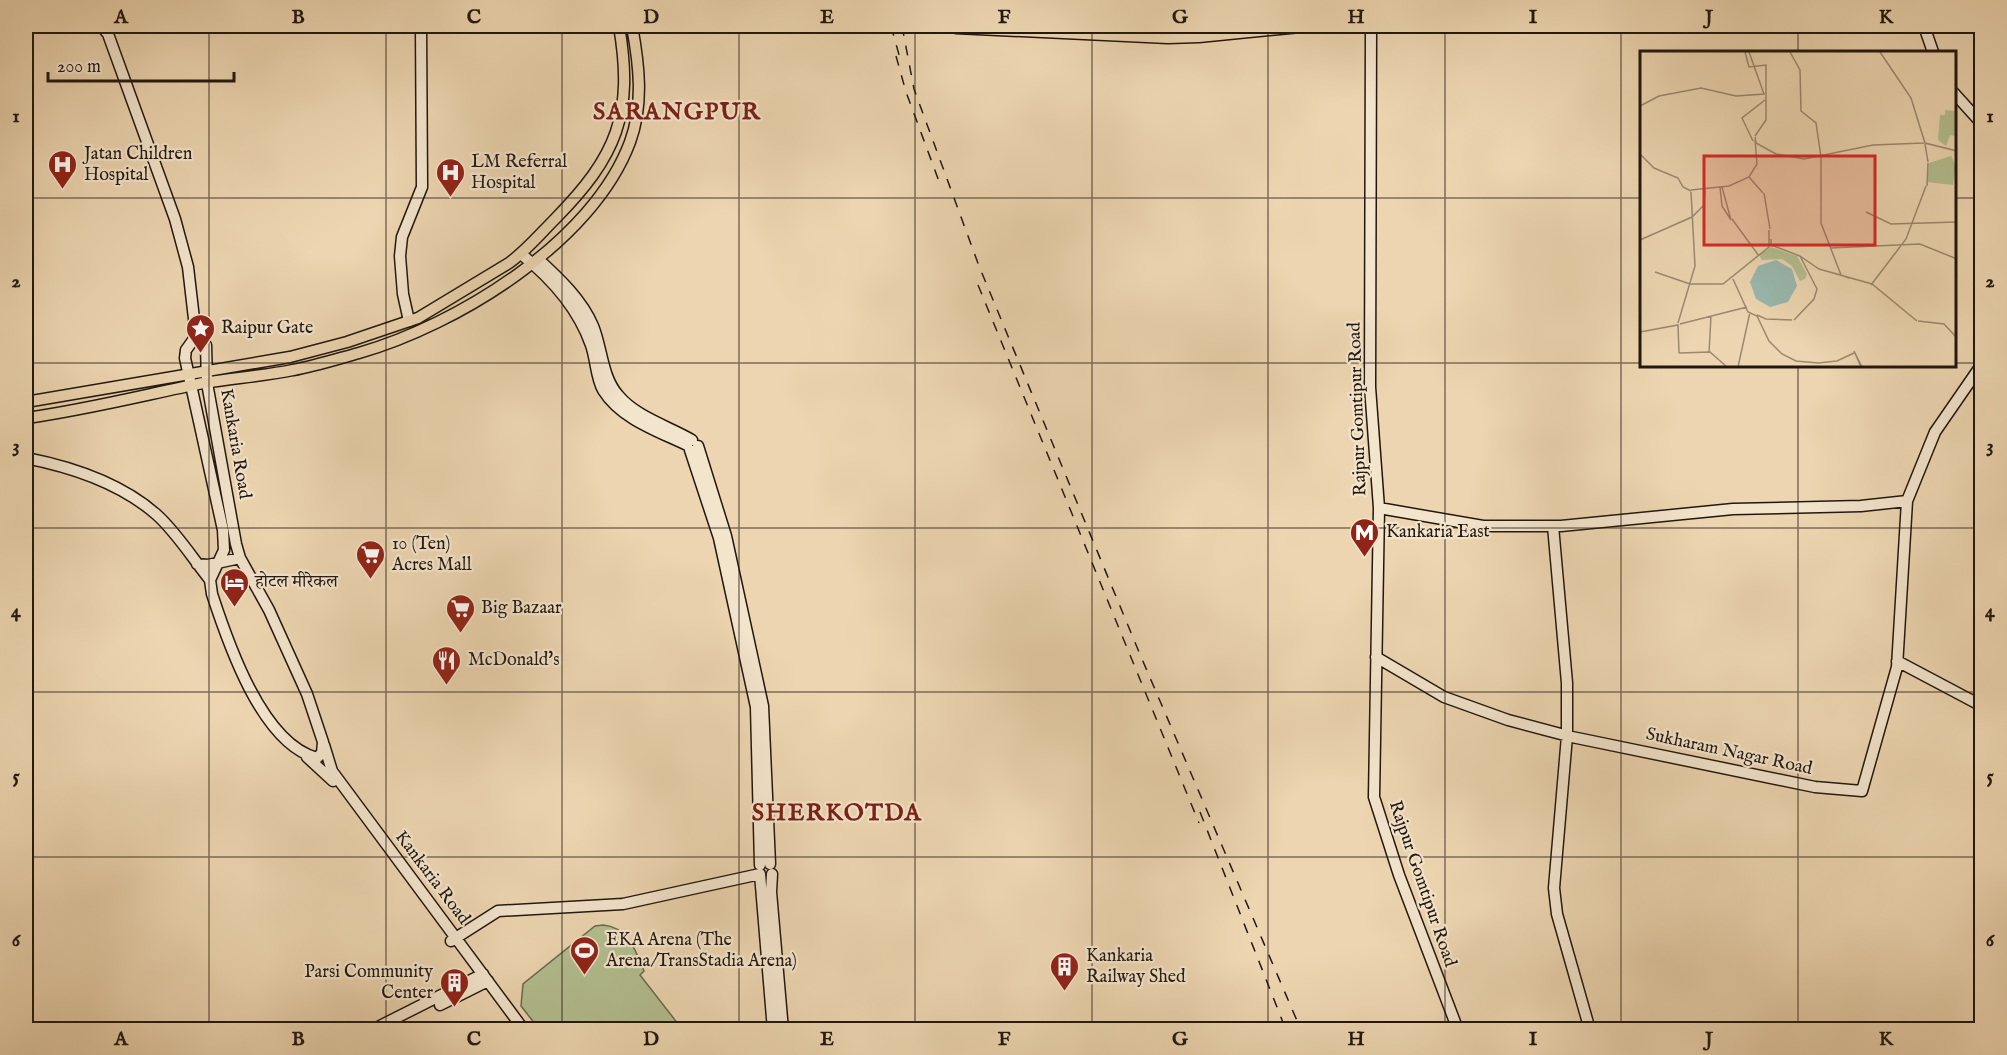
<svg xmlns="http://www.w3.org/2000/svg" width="2007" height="1055" font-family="'IM FELL English','Noto Serif Devanagari',serif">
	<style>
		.garden { fill: #b3be8f; stroke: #6a6a4f; stroke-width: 1.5 }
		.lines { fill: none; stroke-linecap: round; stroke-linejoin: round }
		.secondary-casing { stroke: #22170f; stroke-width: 13 }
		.primary-casing { stroke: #22170f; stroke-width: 13 }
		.secondary { stroke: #f3e4cc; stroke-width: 10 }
		.primary { stroke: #ecd5b0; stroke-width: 10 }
		.rail { stroke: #22170f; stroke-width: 1.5; stroke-dasharray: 10 10; stroke-linecap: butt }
		.grid { fill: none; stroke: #22170f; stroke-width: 1.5; stroke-opacity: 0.55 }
		.labels { text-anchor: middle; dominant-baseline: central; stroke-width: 4.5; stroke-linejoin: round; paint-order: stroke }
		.poi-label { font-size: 18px; fill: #22170f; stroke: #f3e4cc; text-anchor: start }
		.street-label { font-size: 18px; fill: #22170f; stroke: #f3e4cc }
		.district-label { font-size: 24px; font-weight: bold; letter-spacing: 1.5px; fill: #7a1f14; stroke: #f3e4cc }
		.inset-road { fill: none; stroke: #9b8970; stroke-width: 1.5 }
		.view { fill: #d62828; fill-opacity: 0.15; stroke: #d62828; stroke-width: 3 }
		.inset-edge { fill: none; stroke: #22170f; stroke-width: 3 }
		.neatline { fill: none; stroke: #22170f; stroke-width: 2 }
		.grid-label { font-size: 20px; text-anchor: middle; font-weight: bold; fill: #22170f }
	</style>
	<rect width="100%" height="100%" fill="#ecd5b0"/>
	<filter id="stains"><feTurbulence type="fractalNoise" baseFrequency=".00333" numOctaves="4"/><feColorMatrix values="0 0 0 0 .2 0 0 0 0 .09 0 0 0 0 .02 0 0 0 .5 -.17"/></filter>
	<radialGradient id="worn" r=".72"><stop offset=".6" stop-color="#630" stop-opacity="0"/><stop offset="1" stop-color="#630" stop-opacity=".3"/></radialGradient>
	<path class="garden" d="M 603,925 C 628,927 636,951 644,971 L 640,975 L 682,1029 L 539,1029 L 521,1006 L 523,984 L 595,926 Z"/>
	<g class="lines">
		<defs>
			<path id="secondary" d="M 101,26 L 108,34 L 175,219 L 188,267 L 196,336 L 206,345 L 207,383 L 236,544 L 240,558 L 269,610 L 307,694 L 323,742 L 322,753 L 317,758 C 262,744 228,643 212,594 L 210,580 L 224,550 L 223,530 L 185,358 L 186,350 L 196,336
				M 1371,26 L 1370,387 L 1379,508 L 1374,797 L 1399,875 L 1458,1030
				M 1924,26 L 1933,52
				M 1954,93 L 1982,124
				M 521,254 C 551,278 578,308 591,345 C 596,359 596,378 603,390 C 621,419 658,431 687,445
				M 538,259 C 559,278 582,300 593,326 C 602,348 602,377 618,395 C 636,417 668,426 692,440
				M 409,321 L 403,294 L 400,256 L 402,237 L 422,187 L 421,26
				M 698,446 L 726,536 L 763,706 L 770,864
				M 690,450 L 719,538 L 756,707 L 760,865
				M 26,458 C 72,467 121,483 157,515 C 177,533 193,559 210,580
				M 1379,508 L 1483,526 L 1561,526 L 1733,509 L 1861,506 L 1907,501
				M 1553,526 L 1567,683 L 1567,736 L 1554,888 L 1557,914 L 1590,1030
				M 197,564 L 208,565 L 240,558
				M 1376,657 L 1444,697 L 1508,720 L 1572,737 L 1815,787 L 1862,791 L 1897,667 L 1907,501 L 1935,432 L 1982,364
				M 1897,661 L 1982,706
				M 324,745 L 332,771 L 524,1030
				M 307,757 L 333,781
				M 772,874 L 771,892 L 783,1030
				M 451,941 L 498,911 L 623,904 L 760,874 L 773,1030
				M 440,1005 L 488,981
				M 372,1030 L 483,974"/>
			<path id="primary" d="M 946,26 L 956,28 L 1168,38 L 1199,37 L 1311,26
				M 26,402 L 290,357 L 347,342 L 418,318 L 509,263 C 526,251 540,234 555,219 C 617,156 634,114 619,26
				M 26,418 C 85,410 144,395 203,383 C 233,378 264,376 293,370 C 315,366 337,359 359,353 C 457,325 593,242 630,142 C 644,104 639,64 632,26"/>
		</defs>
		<use href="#secondary" class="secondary-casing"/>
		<use href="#primary" class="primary-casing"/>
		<use href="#secondary" class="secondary"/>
		<use href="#primary" class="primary"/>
		<path class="rail" d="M 891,26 L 901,62
			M 902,26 L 914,89 L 979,266 L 1139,652 L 1301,1030
			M 896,56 L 906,92 L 940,184
			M 978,285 L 1199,823
			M 1200,812 L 1286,1030"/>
	</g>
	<path class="grid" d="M 209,26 L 209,1030M 386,26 L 386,1030M 562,26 L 562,1030M 739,26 L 739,1030M 915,26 L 915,1030M 1092,26 L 1092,1030M 1268,26 L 1268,1030M 1445,26 L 1445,1030M 1621,26 L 1621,1030M 1798,26 L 1798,52M 26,198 L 1641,198M 1954,198 L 1982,198M 26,363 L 1641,363M 1954,363 L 1982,363M 1798,366 L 1798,1030M 26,528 L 1982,528M 26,692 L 1982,692M 26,857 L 1982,857"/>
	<defs>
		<symbol id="hospital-pin" viewBox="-11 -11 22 30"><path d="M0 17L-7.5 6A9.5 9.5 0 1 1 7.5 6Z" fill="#8f2418" stroke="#f3e4cc"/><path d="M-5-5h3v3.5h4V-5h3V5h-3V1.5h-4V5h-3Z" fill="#fff"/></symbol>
		<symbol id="sight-pin" viewBox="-11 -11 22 30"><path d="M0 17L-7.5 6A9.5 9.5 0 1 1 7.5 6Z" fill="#8f2418" stroke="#f3e4cc"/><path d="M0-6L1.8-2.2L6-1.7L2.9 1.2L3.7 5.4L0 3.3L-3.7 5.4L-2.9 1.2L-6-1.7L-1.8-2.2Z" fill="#fff"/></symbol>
		<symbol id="metro-pin" viewBox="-11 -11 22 30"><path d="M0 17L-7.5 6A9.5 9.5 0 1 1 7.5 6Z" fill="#8f2418" stroke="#f3e4cc"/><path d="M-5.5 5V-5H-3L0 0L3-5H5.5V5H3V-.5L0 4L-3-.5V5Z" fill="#fff"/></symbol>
		<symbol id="supermarket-pin" viewBox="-11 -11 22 30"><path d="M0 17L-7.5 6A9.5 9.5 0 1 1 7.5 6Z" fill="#8f2418" stroke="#f3e4cc"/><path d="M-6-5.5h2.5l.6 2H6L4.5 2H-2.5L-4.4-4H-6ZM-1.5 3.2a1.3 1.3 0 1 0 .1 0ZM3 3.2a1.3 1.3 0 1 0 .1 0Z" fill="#fff"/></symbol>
		<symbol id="hotel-pin" viewBox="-11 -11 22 30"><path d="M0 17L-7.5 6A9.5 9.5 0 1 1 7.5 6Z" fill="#8f2418" stroke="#f3e4cc"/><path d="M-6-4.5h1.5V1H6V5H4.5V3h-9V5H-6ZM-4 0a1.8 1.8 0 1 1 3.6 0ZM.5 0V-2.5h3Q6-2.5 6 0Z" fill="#fff"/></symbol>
		<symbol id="restaurant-pin" viewBox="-11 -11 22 30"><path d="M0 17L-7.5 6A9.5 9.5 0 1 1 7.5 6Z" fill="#8f2418" stroke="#f3e4cc"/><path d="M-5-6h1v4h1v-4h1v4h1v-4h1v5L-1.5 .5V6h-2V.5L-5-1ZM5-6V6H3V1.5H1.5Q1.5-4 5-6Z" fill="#fff"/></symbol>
		<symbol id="stadium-pin" viewBox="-11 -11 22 30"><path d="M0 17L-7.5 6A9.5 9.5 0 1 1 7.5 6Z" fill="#8f2418" stroke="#f3e4cc"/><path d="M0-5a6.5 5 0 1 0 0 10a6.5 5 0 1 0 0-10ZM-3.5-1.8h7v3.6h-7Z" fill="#fff"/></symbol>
		<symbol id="building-pin" viewBox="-11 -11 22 30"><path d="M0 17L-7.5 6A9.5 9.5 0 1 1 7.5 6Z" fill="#8f2418" stroke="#f3e4cc"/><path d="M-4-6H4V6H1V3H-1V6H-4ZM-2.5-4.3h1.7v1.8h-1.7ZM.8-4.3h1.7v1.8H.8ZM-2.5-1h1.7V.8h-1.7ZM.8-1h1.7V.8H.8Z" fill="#fff"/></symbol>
	</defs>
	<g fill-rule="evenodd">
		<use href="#hospital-pin" x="46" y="148" width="33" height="45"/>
		<use href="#hospital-pin" x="434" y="156" width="33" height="45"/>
		<use href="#sight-pin" x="184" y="312" width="33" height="45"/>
		<use href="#metro-pin" x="1348" y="516" width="33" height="45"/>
		<use href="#supermarket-pin" x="354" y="538" width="33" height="45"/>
		<use href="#hotel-pin" x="218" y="566" width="33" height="45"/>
		<use href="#supermarket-pin" x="444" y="592" width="33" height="45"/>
		<use href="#restaurant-pin" x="430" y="644" width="33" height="45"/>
		<use href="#stadium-pin" x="568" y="934" width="33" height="45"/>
		<use href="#building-pin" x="1048" y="950" width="33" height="45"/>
		<use href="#building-pin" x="438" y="966" width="33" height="45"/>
	</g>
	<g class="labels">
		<g class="poi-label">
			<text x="84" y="154">Jatan Children<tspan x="84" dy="21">Hospital</tspan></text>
			<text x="471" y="162">LM Referral<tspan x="471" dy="21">Hospital</tspan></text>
			<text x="221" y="328">Raipur Gate</text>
			<text x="1386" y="532">Kankaria East</text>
			<text x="392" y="544">10 (Ten)<tspan x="392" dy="21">Acres Mall</tspan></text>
			<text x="255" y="582">होटल मीरेकल</text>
			<text x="481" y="608">Big Bazaar</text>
			<text x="468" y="660">McDonald's</text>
			<text x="606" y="940">EKA Arena (The<tspan x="606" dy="21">Arena/TransStadia Arena)</tspan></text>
			<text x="1086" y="956">Kankaria<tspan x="1086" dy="21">Railway Shed</tspan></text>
			<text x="433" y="972" text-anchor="end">Parsi Community<tspan x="433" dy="21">Center</tspan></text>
		</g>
		<g class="street-label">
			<text transform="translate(1358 409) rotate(-92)">Rajpur Gomtipur Road</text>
			<text transform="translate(235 444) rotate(80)">Kankaria Road</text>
			<text transform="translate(1729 752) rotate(12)">Sukharam Nagar Road</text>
			<text transform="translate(432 878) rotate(53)">Kankaria Road</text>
			<text transform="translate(1422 884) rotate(71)">Rajpur Gomtipur Road</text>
		</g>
		<g class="district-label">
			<text x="677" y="112">SARANGPUR</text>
			<text x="837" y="813">SHERKOTDA</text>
		</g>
	</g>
	<g transform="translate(1640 51)">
		<rect width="316" height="316" fill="#ecd5b0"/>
		<path d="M 305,59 L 316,60 L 316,85 L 310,84 L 306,95 L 298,89 L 300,64 L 305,64 ZM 311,105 L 316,115 L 313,134 L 287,131 L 289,112 ZM 131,196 L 157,205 L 167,223 L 165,228 L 160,230 L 152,215 L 142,208 L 122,209 L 119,204 Z" fill="#b3be8f"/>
		<path d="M 136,209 L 152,218 L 157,235 L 148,251 L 130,256 L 116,248 L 110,231 L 118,215 Z" fill="#99b8af"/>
		<path class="inset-road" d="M 105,1 L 109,16 L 126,14 L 126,69 L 115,85M 150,1 L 160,19 L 161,60 L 176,72 L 181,106 L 181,172 L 201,224 L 209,227M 240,1 L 271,47 L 285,92 L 317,100M 0,55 L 19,45 L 61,37 L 96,45 L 124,43 L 109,1M 115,86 L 116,92 L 136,103 L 164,108 L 233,94 L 284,92M 113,90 L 102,67 L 125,49M 285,93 L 288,111M 0,103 L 14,117 L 38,127 L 43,136 L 51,140M 109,126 L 123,142M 287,135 L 288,112M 80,136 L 82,155 L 91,169 L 82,136M 51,139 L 89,135 L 109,126 L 117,113 L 115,89M 124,142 L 130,178M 226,161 L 251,173 L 317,171M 92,168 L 119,205M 131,188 L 131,194 L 160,205 L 177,238 L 174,248 L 154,269M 0,189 L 52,166 L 64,154 L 65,139M 190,197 L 280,193 L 317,208M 160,205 L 179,218 L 232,233 L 277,270M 15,221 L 50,233 L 83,233 L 129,196 L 129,179M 93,228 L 108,261 L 117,265 L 129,290 L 142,303 L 156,310 L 178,312 L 197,310 L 214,302M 231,234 L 266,188 L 286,135M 117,264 L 126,268 L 152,269M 278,270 L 304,273 L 317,287M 38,272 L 55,215 L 51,141M 40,273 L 107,256M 0,281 L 38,274 L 39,302M 39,302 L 70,301 L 87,316M 69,302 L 71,265M 98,316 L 110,261M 221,316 L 214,300 L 222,316"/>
		<path class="view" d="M 64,105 L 235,105 L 235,194 L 64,194 Z"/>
		<rect width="316" height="316" class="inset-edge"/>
	</g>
	<rect width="2007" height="1055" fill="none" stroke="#ecd5b0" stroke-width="66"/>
	<path d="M48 72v9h186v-9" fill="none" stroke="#22170f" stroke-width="3"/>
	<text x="57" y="72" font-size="18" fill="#22170f" stroke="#f3e4cc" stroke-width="4.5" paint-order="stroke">200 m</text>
	<rect x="33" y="33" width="1941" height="989" class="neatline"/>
	<g class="grid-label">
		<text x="121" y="23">A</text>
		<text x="298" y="23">B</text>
		<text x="474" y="23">C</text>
		<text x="651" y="23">D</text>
		<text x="827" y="23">E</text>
		<text x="1004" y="23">F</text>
		<text x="1180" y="23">G</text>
		<text x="1356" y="23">H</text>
		<text x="1533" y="23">I</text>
		<text x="1709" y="23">J</text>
		<text x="1886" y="23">K</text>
		<text x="16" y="122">1</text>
		<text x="1990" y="122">1</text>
		<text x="16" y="287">2</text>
		<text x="1990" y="287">2</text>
		<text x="16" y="452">3</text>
		<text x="1990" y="452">3</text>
		<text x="16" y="617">4</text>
		<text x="1990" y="617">4</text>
		<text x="16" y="782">5</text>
		<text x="1990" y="782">5</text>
		<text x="16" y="946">6</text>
		<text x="1990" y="946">6</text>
		<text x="121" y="1045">A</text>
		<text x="298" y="1045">B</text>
		<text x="474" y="1045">C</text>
		<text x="651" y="1045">D</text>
		<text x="827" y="1045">E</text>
		<text x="1004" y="1045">F</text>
		<text x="1180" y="1045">G</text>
		<text x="1356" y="1045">H</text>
		<text x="1533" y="1045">I</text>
		<text x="1709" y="1045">J</text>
		<text x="1886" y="1045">K</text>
	</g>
	<rect width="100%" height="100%" filter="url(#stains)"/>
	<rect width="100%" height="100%" fill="url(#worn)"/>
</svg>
